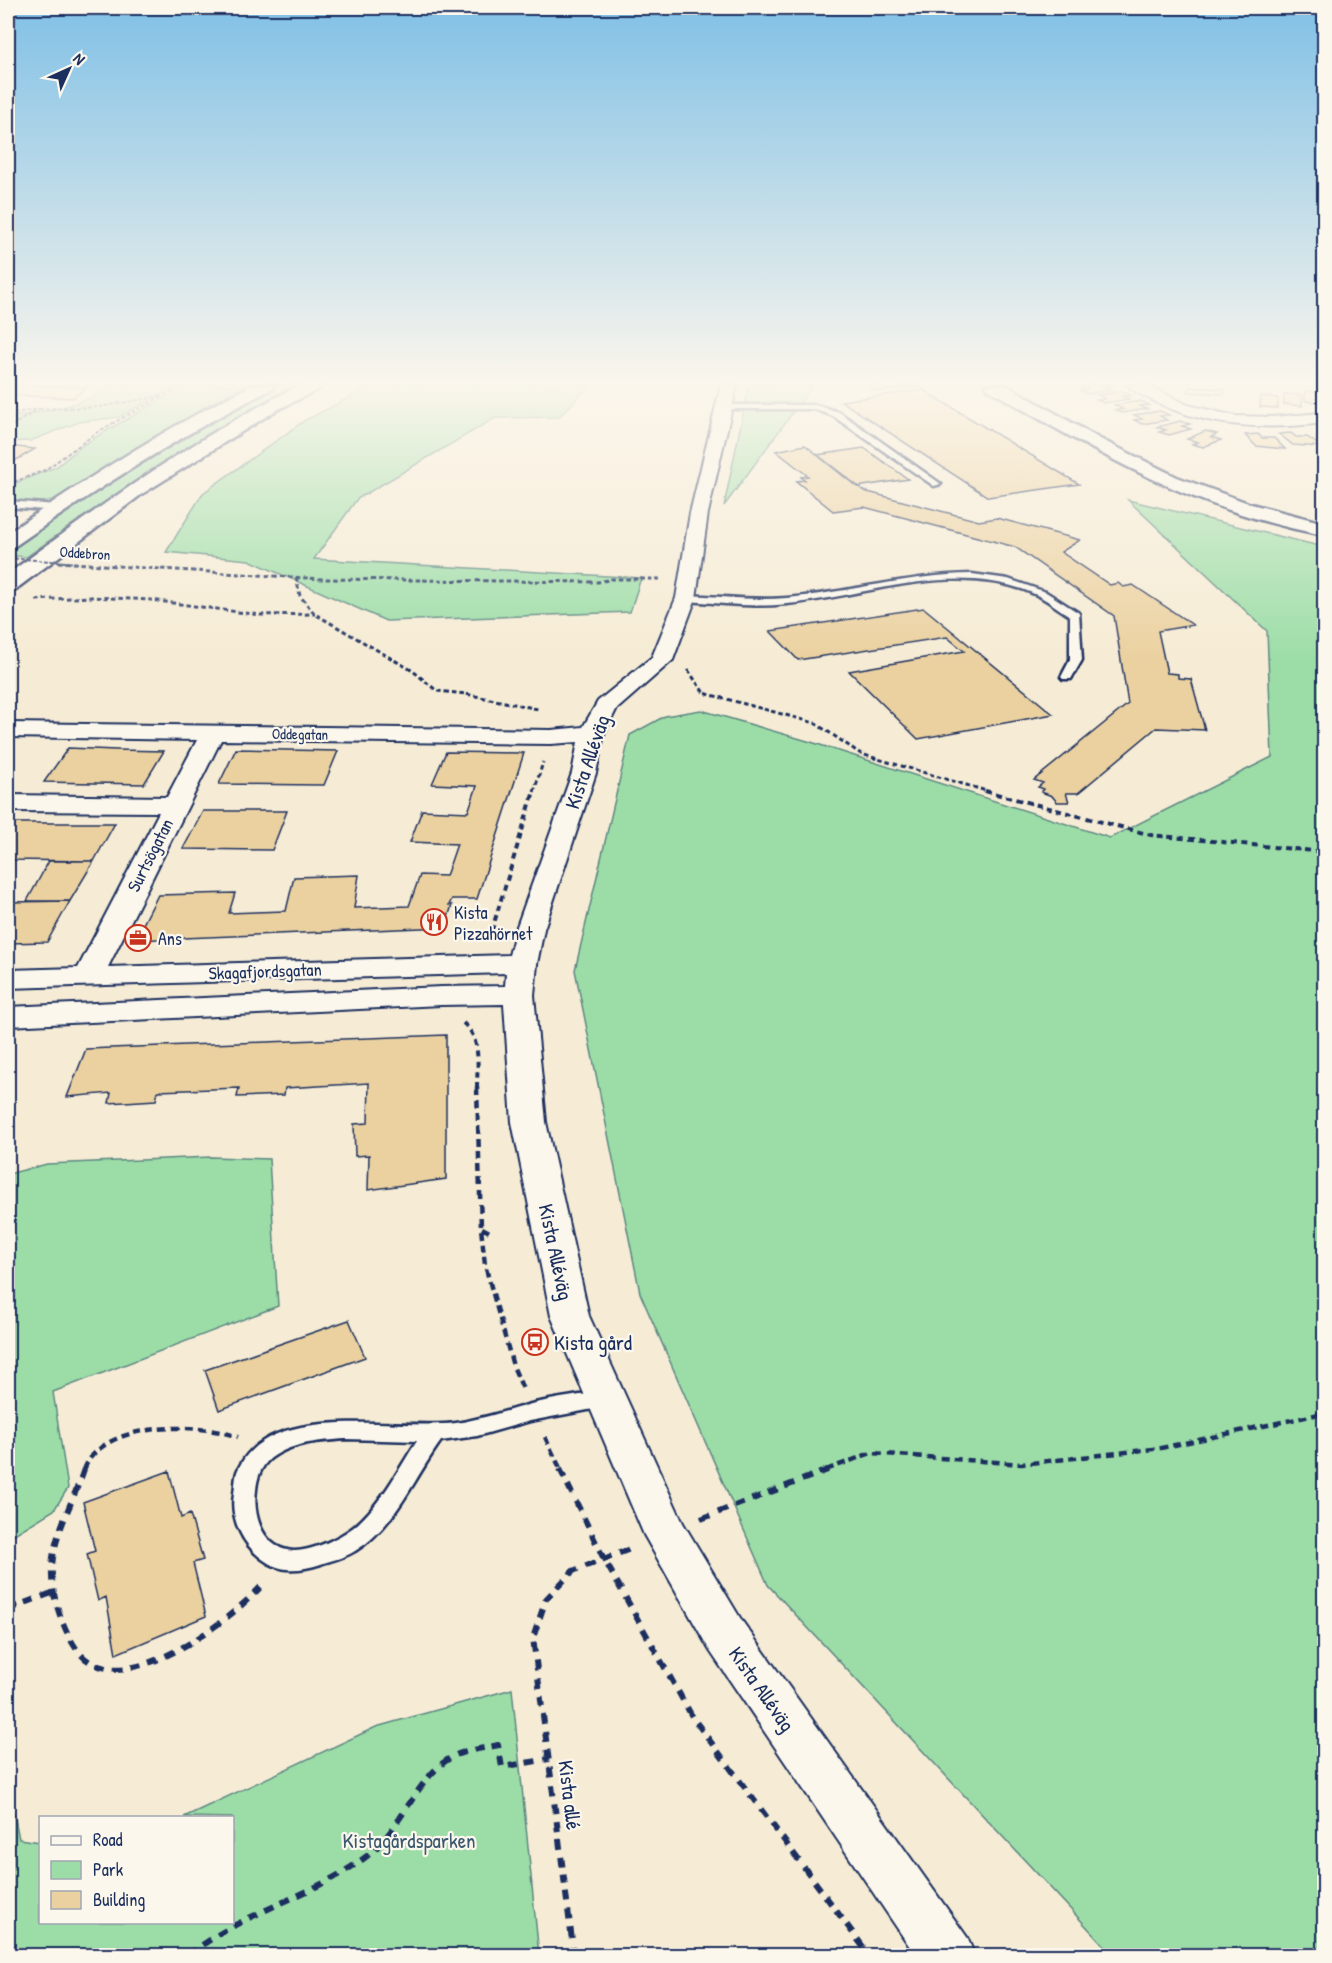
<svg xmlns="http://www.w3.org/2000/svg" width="1332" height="1963" font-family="'Patrick Hand',sans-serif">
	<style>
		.green { fill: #9cdda7; stroke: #5c8682; stroke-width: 1.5 }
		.building { fill: #ebd1a0; stroke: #1b2f5e; stroke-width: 1.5 }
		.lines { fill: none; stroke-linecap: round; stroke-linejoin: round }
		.lane-casing { stroke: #1b2f5e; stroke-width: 5 }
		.street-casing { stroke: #1b2f5e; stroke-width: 4 }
		.secondary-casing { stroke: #1b2f5e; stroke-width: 5 }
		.path-far4 { stroke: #1b2f5e; stroke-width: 2; stroke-dasharray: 4 2; stroke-linecap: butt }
		.path-far3 { stroke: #1b2f5e; stroke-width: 3; stroke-dasharray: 4.5 3; stroke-linecap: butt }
		.path-far2 { stroke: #1b2f5e; stroke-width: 4; stroke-dasharray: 6 4.5; stroke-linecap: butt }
		.path-far1 { stroke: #1b2f5e; stroke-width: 4.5; stroke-dasharray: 8 5; stroke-linecap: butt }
		.path { stroke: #1b2f5e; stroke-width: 6; stroke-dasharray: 10 8; stroke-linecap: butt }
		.lane { fill: #fbf7ec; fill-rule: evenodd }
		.street { fill: #fbf7ec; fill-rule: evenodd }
		.secondary { fill: #fbf7ec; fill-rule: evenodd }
		.path-bridge-far1 { stroke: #1b2f5e; stroke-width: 2; stroke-dasharray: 4 2; stroke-linecap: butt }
		.path-bridge { stroke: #1b2f5e; stroke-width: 3; stroke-dasharray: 4.5 3; stroke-linecap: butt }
		.labels { text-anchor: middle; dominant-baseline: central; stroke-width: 4.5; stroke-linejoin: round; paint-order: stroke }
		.far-street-label { font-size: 15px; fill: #1b2f5e; stroke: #fbf7ec }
		.street-label { font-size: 18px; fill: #1b2f5e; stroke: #fbf7ec }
		.poi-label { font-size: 18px; fill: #1b2f5e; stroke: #fbf7ec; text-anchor: start }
		.near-street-label { font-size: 21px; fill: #1b2f5e; stroke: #fbf7ec }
		.near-poi-label { font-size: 21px; fill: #1b2f5e; stroke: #fbf7ec; text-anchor: start }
		.near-park-label { font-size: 21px; fill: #3b5a70; stroke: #fbf7ec }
	</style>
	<rect width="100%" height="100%" fill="#f6ecd5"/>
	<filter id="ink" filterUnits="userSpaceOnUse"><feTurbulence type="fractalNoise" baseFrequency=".0167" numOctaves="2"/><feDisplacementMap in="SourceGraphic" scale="12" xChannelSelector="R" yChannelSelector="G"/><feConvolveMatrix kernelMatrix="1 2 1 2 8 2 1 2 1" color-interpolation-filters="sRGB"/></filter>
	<g filter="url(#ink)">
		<path class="green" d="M 112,385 L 176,385 L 119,417 L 79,422 L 30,441 L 8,442 L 8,418 C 42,411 83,407 112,385 Z
			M 187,385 L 245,385 L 204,407 L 193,416 L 56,499 L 38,503 L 8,502 L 8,486 L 56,467 L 83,445 L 106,431 Z
			M 278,385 L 300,385 C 204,435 115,494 26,557 L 8,555 L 8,551 L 159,450 Z
			M 374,385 L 590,385 L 559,417 L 495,418 L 357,499 L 314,559 L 641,578 L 630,612 L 386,621 L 249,560 L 166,552 L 203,493 L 304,421 Z
			M 749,385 L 813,385 L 724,506 Z
			M 1128,500 L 1324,547 L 1324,1955 L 1113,1955 L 768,1585 L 640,1293 L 575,970 L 630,735 L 665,716 L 701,710 L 811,742 L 1110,838 L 1272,757 L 1267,631 Z
			M 211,1157 L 269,1159 L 278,1306 L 53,1392 L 68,1488 L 54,1510 L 8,1538 L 8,1174 L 47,1164 Z
			M 512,1689 L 539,1955 L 8,1955 L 8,1783 L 19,1839 L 40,1842 L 40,1922 L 232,1922 L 232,1818 L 184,1817 L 376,1727 Z"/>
		<path class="building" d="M 8,385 L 17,385 L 87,387 L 73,398 L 8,395 Z
			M 868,385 L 917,385 L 920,387 L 877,391 Z
			M 1088,385 L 1113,385 L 1105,387 L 1111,390 L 1087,394 L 1080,390 L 1088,389 L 1080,386 Z
			M 1189,387 L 1224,389 L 1224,394 L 1189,392 Z
			M 923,390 L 1079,484 L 988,497 L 841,401 Z
			M 1123,391 L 1131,395 L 1122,396 L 1129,399 L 1104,403 L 1097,400 L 1105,399 L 1098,395 Z
			M 1305,391 L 1323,393 L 1323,403 L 1305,401 Z
			M 1284,394 L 1302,395 L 1302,406 L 1284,404 Z
			M 1261,396 L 1278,398 L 1278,408 L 1260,407 Z
			M 1141,401 L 1149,405 L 1140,406 L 1147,409 L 1122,413 L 1115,410 L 1123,409 L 1115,405 Z
			M 1160,411 L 1169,415 L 1160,416 L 1167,420 L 1142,424 L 1134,420 L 1142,419 L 1134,415 Z
			M 1180,421 L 1190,424 L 1182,426 L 1191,429 L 1169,435 L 1159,432 L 1166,430 L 1157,427 Z
			M 1205,431 L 1217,434 L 1211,437 L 1221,440 L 1203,447 L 1192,444 L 1198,442 L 1187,439 Z
			M 1291,433 L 1296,437 L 1307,437 L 1322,447 L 1293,445 L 1279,434 Z
			M 1258,434 L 1262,438 L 1274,438 L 1285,449 L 1256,446 L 1245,435 Z
			M 805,445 L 864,491 L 979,521 L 997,518 L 1080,540 L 1061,552 L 1110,585 L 1118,583 L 1123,587 L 1133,585 L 1193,625 L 1158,631 L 1167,673 L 1178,674 L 1178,678 L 1191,679 L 1205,730 L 1156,728 L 1078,793 L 1066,793 L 1069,802 L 1057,802 L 1052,796 L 1041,792 L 1044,789 L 1038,787 L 1043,783 L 1034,780 L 1128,704 L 1114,616 L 1015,547 L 864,507 L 833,511 L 796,481 L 805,480 L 801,477 L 808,476 L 776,451 Z
			M 8,446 L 35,449 L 8,465 Z
			M 864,448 L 908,479 L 857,487 L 817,455 Z
			M 924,608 L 1053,714 L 918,739 L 849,671 L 964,651 L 947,637 L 798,660 L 770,631 Z
			M 68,748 L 116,750 L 164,751 L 144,784 L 44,782 Z
			M 236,749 L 338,751 L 324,785 L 219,784 Z
			M 446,752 L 524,753 L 477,899 L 452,899 L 449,905 L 452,905 L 445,927 L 135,940 L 158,895 L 235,893 L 229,913 L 286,911 L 294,877 L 359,875 L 354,908 L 409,906 L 420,875 L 446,876 L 457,844 L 410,842 L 422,810 L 468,812 L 477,786 L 432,784 Z
			M 203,811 L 287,811 L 272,850 L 183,849 Z
			M 10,823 L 115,823 L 94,861 L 8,860 L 8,826 Z
			M 49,861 L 94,861 L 70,901 L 27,901 Z
			M 70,901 L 47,942 L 8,943 L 8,902 Z
			M 446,1035 L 446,1179 L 368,1190 L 369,1155 L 355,1156 L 354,1124 L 368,1123 L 369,1083 L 285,1088 L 284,1095 L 237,1097 L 239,1088 L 158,1091 L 156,1100 L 109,1103 L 111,1093 L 67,1097 L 86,1049 Z
			M 349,1320 L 365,1357 L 219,1410 L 205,1370 Z
			M 169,1471 L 181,1518 L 190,1514 L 203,1560 L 193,1563 L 206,1616 L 116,1654 L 106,1597 L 98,1601 L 87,1554 L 95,1551 L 83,1502 Z"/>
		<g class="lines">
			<defs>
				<path id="lane" d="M 721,405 L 815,405 L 839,412 L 941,484 L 934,486 L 833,416 L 814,409 L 724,409 L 720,407 Z
					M 8,501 L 56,505 L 61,508 L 56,511 L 8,507 Z
					M 972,574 L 1008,579 L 1046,592 L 1079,613 L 1082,660 L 1071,679 L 1063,679 L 1061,677 L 1070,660 L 1070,616 C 1060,610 1050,602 1039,596 C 960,558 868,596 787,604 C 753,608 719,603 686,601 L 681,598 L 686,595 C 719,596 753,601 787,598 C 850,592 908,575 972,574 Z
					M 607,1391 L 614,1393 L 617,1399 L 614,1405 L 530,1421 L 477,1436 L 441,1441 C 414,1478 395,1527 355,1551 C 344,1558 332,1560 321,1564 C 299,1571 280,1573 261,1558 C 242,1543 230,1518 234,1494 C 235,1487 235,1479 237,1472 C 266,1399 397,1431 456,1423 C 482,1419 506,1411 531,1404 C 556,1398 582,1395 607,1391 ZM 346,1439 L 417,1441 C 398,1470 381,1504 355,1526 C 340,1538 306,1555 287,1550 C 260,1544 253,1512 256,1490 C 257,1478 261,1466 271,1458 C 293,1442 320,1441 346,1439 Z"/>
				<path id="street" d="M 721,385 L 737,385 L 708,513 L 696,598 L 673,660 L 616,710 L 604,734 L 596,773 L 544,929 L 537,964 L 534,995 L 546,1122 L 589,1316 L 683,1523 L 742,1621 L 967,1937 L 975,1956 L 916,1956 L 710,1651 L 644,1535 L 551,1316 L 512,1122 L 504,1004 L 441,1005 L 8,1026 L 8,1007 L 441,987 L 505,986 L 506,973 L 8,988 L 8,970 L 78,968 L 159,812 L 8,811 L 8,795 L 167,797 L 197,740 L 8,737 L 8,723 L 551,730 L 583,727 L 598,701 L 652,657 L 676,598 L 690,513 ZM 221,740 L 551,744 L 578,742 L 572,773 L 516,929 L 509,955 L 108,967 Z
					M 1128,385 L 1147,385 L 1188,405 L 1235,416 L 1271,417 L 1324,413 L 1324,423 C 1265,430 1206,428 1152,400 C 1144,396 1134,392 1128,385 Z"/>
				<path id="secondary" d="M 253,385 L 274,385 L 272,389 C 182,434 98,488 15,546 L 8,548 L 8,533 C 87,478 167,427 253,385 Z
					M 300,385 L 321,385 L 319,389 L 275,411 L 142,494 L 16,589 L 8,591 L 8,574 C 101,505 196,437 300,385 Z
					M 986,385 L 1006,385 L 1100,439 L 1177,477 L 1251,504 L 1324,523 L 1324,535 C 1197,512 1097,453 988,389 Z"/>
			</defs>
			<use href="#lane" class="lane-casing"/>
			<use href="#street" class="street-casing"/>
			<use href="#secondary" class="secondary-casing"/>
			<path class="path-far4" d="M 39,409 L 99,407 L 161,396
				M 8,414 L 39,409 L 8,428
				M 14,482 L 45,470 L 99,431 L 182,385"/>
			<path class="path-far3" d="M 161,569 L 322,579 L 598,582 L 612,579 L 660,579
				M 296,577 L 300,596 L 315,614 L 413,671 L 437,691 L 466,694 L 538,709
				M 36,600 L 91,597 L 151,600 L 260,615 L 315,614
				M 688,670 L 704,693 L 815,723 L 861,754 L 990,792
				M 534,792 L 543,762"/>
			<path class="path-far2" d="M 985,791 L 1151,835 L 1324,852
				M 483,935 L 491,933 L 534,791
				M 463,1023 C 482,1038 477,1066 477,1088"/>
			<path class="path-far1" d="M 477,1087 L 481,1228 L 485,1265 L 513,1366 L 523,1389
				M 482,1228 L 493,1234
				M 545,1437 L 561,1470
				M 84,1470 C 101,1421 198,1422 238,1437
				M 826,1470 L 871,1453 L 1022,1464 L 1161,1448 L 1324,1413"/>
			<path class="path" d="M 84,1469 C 74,1500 53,1536 52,1568 C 51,1589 57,1610 66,1630 C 72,1643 80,1658 94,1664 C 143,1688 236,1616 266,1581
				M 560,1469 L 604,1559 L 693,1718 L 870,1956
				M 701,1519 L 830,1469
				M 8,1609 L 52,1593
				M 188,1956 C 242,1911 312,1898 367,1856 C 401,1830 415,1780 450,1758 C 463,1750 482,1749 498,1745 L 502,1767 L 549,1759
				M 574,1956 L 533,1638 L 546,1599 L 573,1571 L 630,1549"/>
			<use href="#lane" class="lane"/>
			<use href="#street" class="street"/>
			<use href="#secondary" class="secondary"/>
			<path class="path-bridge-far1" d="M 8,558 L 79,563"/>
			<path class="path-bridge" d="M 58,562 L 161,569"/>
		</g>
	</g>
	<linearGradient id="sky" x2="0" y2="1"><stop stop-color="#80c0e6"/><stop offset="0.58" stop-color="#fbf6ec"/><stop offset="1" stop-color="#fbf6ec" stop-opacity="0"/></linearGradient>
	<rect width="1332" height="660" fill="url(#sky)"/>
	<defs>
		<symbol id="restaurant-ring" viewBox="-11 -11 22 22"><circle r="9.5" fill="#fbf7ec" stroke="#c8321e" stroke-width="1.5"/><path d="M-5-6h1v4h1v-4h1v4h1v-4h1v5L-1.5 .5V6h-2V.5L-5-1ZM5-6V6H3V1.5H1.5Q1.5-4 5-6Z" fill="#c8321e"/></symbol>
		<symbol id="office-ring" viewBox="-11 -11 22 22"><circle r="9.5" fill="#fbf7ec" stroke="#c8321e" stroke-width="1.5"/><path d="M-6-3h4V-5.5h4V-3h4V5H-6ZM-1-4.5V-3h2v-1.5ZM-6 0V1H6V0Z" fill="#c8321e"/></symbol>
		<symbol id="bus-ring" viewBox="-11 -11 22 22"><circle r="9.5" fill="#fbf7ec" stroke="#c8321e" stroke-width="1.5"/><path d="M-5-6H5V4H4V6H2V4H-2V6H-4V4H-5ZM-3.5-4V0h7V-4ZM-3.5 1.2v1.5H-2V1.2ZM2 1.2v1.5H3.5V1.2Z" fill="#c8321e"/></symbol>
	</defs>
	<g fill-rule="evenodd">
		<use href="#restaurant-ring" x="419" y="907" width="30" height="30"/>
		<use href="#office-ring" x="123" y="923" width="30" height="30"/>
		<use href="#bus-ring" x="520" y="1327" width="30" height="30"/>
	</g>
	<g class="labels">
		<g class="far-street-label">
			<text transform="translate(85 553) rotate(4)">Oddebron</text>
			<text transform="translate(300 734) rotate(1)">Oddegatan</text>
		</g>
		<g class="street-label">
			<text transform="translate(150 855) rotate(-63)">Surtsögatan</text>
			<text transform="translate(265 971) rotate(-2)">Skagafjordsgatan</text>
		</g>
		<g class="poi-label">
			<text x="454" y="912">Kista<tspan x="454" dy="21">Pizzahörnet</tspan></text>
			<text x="158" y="938">Ans</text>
		</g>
		<g class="near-street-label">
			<text transform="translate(587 762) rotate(-71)">Kista Alléväg</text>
			<text transform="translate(556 1252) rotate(78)">Kista Alléväg</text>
			<text transform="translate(762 1689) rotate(55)">Kista Alléväg</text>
			<text transform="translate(570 1795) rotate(83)">Kista allé</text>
		</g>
		<g class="near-poi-label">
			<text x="554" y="1342">Kista gård</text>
		</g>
		<g class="near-park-label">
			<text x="409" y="1840">Kistagårdsparken</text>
		</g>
	</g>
	<rect width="1332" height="1963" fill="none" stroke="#fbf7ec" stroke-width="30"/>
	<rect x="15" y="15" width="1302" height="1933" fill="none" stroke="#1b2f5e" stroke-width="2" filter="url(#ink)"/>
	<rect x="39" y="1816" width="195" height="108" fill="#fbf7ec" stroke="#a1a7b3" stroke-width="1.5"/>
	<rect x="51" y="1836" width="30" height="9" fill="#fbf7ec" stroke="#a1a7b3" stroke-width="1.5"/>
	<text x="93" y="1846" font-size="18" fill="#1b2f5e">Road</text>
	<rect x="51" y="1861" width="30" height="18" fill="#9cdda7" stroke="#a1a7b3" stroke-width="1.5"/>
	<text x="93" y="1876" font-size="18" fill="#1b2f5e">Park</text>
	<rect x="51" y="1891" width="30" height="18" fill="#ebd1a0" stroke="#a1a7b3" stroke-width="1.5"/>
	<text x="93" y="1906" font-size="18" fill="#1b2f5e">Building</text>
	<g transform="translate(69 69) rotate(45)" stroke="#fbf7ec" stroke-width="4.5" paint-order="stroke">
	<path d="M0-4.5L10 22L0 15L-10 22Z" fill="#1b2f5e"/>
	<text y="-9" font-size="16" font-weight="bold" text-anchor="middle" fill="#1b2f5e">N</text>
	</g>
</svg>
